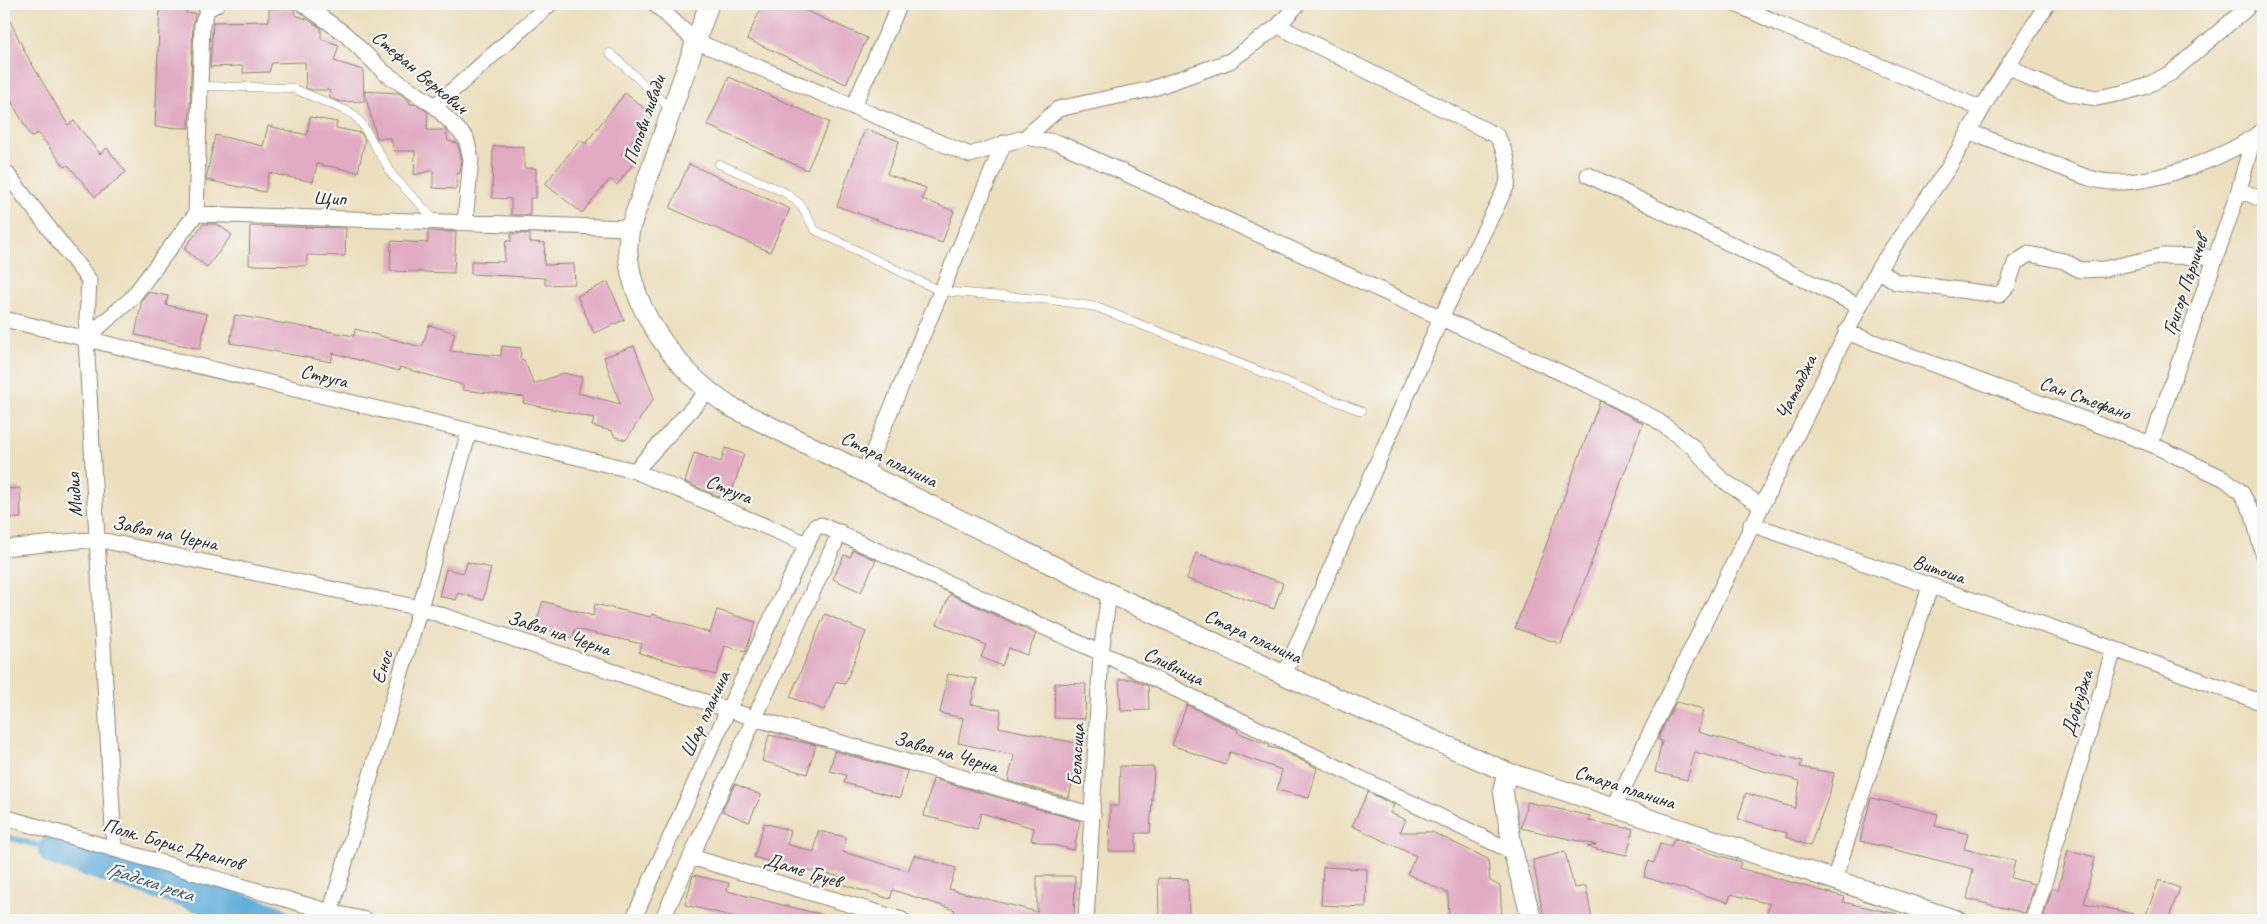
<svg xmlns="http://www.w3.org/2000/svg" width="2267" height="924" font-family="Caveat,sans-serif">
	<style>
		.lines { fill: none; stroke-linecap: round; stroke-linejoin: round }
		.stream { stroke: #61aedb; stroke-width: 5.5 }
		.river { stroke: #61aedb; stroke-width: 32 }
		.building { fill: #e1abc3 }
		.service-casing { stroke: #8c8574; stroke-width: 9 }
		.minor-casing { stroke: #8c8574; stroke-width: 17 }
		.tertiary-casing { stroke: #8c8574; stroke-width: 21 }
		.service { stroke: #fff; stroke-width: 8 }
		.minor { stroke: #fff; stroke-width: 15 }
		.tertiary { stroke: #fff; stroke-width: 19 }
		.labels { text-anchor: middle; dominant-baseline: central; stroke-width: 4.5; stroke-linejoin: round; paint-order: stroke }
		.street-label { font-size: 20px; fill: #2b2b2b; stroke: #f6f6f2 }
		.water-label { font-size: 21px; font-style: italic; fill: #3e5969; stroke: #f6f6f2 }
	</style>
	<rect width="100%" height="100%" fill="#f6f6f2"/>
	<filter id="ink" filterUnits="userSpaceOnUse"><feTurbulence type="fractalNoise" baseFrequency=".02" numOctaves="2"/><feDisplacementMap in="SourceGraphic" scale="10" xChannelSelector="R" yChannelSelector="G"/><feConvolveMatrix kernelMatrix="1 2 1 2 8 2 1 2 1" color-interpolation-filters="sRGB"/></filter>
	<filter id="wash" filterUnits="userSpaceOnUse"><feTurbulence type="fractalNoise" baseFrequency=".0096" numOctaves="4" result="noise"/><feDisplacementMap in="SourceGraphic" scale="20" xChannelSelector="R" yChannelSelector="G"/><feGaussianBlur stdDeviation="1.12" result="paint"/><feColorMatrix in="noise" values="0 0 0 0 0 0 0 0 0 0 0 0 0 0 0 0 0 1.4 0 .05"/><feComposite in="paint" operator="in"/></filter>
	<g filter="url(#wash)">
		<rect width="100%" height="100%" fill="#ecdfbe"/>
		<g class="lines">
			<path class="stream" d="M 4,836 L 54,850"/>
			<path class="river" d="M 54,850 L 274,920"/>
		</g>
		<g id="blocks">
			<path class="building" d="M 160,4 L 187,4 L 186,13 L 195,13 L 193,24 L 189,128 L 155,127 Z
				M 763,4 L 791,4 L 867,38 L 846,84 L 747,39 Z
				M 4,8 L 26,54 L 68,125 L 74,121 L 100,154 L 107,148 L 126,172 L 95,197 L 68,165 L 65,167 L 38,133 L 31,137 L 4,88 Z
				M 294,8 L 295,15 L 307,19 L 321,28 L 321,39 L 339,45 L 334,61 L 363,70 L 364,101 L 341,102 L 330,98 L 329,90 L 312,90 L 306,88 L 305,62 L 272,63 L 269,72 L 243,73 L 243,66 L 210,67 L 213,22 L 269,21 L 269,9 Z
				M 729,77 L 829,122 L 807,170 L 707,125 Z
				M 364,91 L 398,93 L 409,100 L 410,104 L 416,104 L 428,112 L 427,130 L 446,130 L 448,141 L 457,143 L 462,160 L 460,173 L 457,174 L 456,189 L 433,188 L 433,170 L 414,175 L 415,151 L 394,151 L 391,138 L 377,138 Z
				M 625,93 L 653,115 L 621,154 L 633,164 L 617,185 L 610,179 L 582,213 L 545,184 L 580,140 L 585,144 Z
				M 310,117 L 337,122 L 336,128 L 361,133 L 365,140 L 358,172 L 317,164 L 313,182 L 269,173 L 265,192 L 206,180 L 215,135 L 263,146 L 268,126 L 307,135 Z
				M 865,129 L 899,141 L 887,174 L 926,188 L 922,199 L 954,211 L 942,243 L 837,206 Z
				M 493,146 L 524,147 L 524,168 L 536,168 L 536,198 L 530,198 L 530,215 L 511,215 L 511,199 L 492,198 Z
				M 689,164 L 790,209 L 770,252 L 670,208 Z
				M 203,224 L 217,224 L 232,235 L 207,267 L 184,249 Z
				M 250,226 L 346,228 L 345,256 L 307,255 L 307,266 L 249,265 Z
				M 428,231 L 456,232 L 454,273 L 390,271 L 391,241 L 428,243 Z
				M 511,234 L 530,234 L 530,242 L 545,243 L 544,265 L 574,264 L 575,284 L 545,285 L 545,278 L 471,274 L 471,261 L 504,262 L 506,241 L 511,241 Z
				M 608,282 L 624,320 L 594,333 L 577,296 Z
				M 148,292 L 168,296 L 166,305 L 207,314 L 200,349 L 135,335 L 142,300 Z
				M 235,315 L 354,336 L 355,329 L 422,347 L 429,325 L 455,333 L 450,351 L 501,356 L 502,346 L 521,348 L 520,359 L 524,360 L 534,384 L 563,373 L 582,377 L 578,393 L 620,404 L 604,357 L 634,346 L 654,398 L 626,440 L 615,437 L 612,431 L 592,426 L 594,418 L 523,403 L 525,397 L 463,390 L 463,385 L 400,367 L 399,371 L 333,353 L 331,362 L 230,343 Z
				M 1600,401 L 1643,423 L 1561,644 L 1515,628 Z
				M 725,448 L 744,454 L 729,501 L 685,482 L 694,453 L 721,462 Z
				M 20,488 L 21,518 L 4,519 L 4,489 Z
				M 853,550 L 876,560 L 861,592 L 833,579 L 844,555 L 850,557 Z
				M 1196,553 L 1283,583 L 1274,609 L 1187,579 Z
				M 467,562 L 491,568 L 483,600 L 458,593 L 456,600 L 439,596 L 446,569 L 464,573 Z
				M 950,594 L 1036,634 L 1027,655 L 1009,648 L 1002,666 L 981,657 L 986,645 L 937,624 Z
				M 543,601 L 593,616 L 595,604 L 651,617 L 652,614 L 710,633 L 717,610 L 756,622 L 745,652 L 725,646 L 716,675 L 639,653 L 642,644 L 575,629 L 573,638 L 535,626 Z
				M 825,614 L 866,632 L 845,684 L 836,681 L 824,710 L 790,697 Z
				M 948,674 L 977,679 L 971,704 L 1001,710 L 999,727 L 1080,744 L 1069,798 L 1008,781 L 1014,755 L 958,743 L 963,718 L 940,713 Z
				M 1119,679 L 1132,679 L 1148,686 L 1149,710 L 1121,711 Z
				M 1055,683 L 1086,684 L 1085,719 L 1054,718 Z
				M 1676,702 L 1703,709 L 1698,732 L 1802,761 L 1800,767 L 1834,773 L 1830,792 L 1810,846 L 1786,837 L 1787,833 L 1738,819 L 1746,793 L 1795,808 L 1800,781 L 1695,752 L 1687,780 L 1655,772 L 1662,741 L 1658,740 L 1659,736 Z
				M 1187,705 L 1238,730 L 1237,732 L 1269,745 L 1269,747 L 1281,750 L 1317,768 L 1309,798 L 1277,790 L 1282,770 L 1230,752 L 1225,765 L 1172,745 Z
				M 769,735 L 816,745 L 807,774 L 762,761 Z
				M 834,751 L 907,771 L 900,798 L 844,783 L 846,775 L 830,771 Z
				M 1120,766 L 1154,767 L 1150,833 L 1136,833 L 1136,851 L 1109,851 L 1110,806 L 1119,806 Z
				M 933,779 L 1080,821 L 1074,850 L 1031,840 L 1034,828 L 981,813 L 977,829 L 924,816 Z
				M 735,784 L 761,795 L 749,822 L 722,811 Z
				M 1368,792 L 1394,805 L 1390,813 L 1406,820 L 1400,832 L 1432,832 L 1488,859 L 1490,881 L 1500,886 L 1502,920 L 1449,919 L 1448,893 L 1407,874 L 1416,856 L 1352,826 Z
				M 1871,798 L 1938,814 L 1935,826 L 1968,834 L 1964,849 L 2015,861 L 2011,878 L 2034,884 L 2025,913 L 1967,899 L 1973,869 L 1860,841 Z
				M 1527,802 L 1590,816 L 1589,821 L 1633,829 L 1627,855 L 1587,847 L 1596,845 L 1521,828 Z
				M 764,823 L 791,831 L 787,844 L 814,852 L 818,831 L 846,837 L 843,852 L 908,871 L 914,855 L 956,868 L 949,889 L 1037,912 L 1037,876 L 1075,876 L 1074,920 L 952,920 L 955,910 L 893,890 L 890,899 L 841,884 L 843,877 L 800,869 L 800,871 L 754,857 Z
				M 1674,839 L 1691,844 L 1690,847 L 1741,862 L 1739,868 L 1845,897 L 1843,902 L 1897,914 L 1896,920 L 1785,920 L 1766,915 L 1770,904 L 1731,894 L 1728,902 L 1644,877 L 1649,861 L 1654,863 L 1660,844 L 1671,847 Z
				M 2068,850 L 2095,857 L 2084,903 L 2134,914 L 2133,920 L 2046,920 L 2046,918 L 2044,917 L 2052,888 L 2058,890 Z
				M 1565,852 L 1574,888 L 1586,886 L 1592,920 L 1544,920 L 1533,860 Z
				M 1323,867 L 1367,869 L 1366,907 L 1321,905 Z
				M 693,875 L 729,883 L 727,891 L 823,915 L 823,920 L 736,920 L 736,917 L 685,905 Z
				M 1158,878 L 1188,879 L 1189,915 L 1159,916 Z
				M 2159,880 L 2180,888 L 2168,920 L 2144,920 Z"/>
		</g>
	</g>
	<g filter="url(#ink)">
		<use href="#blocks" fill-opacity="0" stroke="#8c8574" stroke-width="1"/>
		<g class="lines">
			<defs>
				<path id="service" d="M 610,53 L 671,109
					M 200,86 L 292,88 L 352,113 L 362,124 L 393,176 L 436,221
					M 719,164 L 784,192 L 800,204 L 815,230 L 940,291 L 1052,300 L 1096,307 L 1361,411"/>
				<path id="minor" d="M 303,4 L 345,34 L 385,73 L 435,106 L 466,138 L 471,159 L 465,222
					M 655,4 L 695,41 L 970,155 L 1026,137 L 1059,143 L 1590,386 L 1654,418 L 1693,447 L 1721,479 L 1760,505
					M 1736,4 L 1777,23 L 1982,109
					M 1278,26 L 1497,136 C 1507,154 1510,165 1507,185 L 1441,318 L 1284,675
					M 2009,65 L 2030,79 L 2072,94 L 2097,98 L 2122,93 L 2144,87 L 2171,73 L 2247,8
					M 435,106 L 550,4
					M 853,107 L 900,4
					M 1970,132 C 1998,143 2027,154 2055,165 C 2074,172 2093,182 2114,182 C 2156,184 2230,156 2263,130
					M 1026,137 L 1058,109 L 1151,89 L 1230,61 L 1278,26 L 1298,4
					M 4,170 L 89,280 L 86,338 L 114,847
					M 1588,175 L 1859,306
					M 2239,190 L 2263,200
					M 196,214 L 202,24 L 208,9 L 217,4
					M 1878,269 L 1896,282 L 1999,295 L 2008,285 L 2015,263 L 2029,254 L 2064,261 L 2080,270 L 2104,269 L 2162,256 L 2216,257
					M 4,319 L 635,471 L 807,544
					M 1846,332 L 2151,444 L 2225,479 L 2241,492 L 2253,514 L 2263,555
					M 86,338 L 131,299 L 196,214 L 630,228
					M 2151,444 L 2239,190 L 2253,138
					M 635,471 L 707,392
					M 865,471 L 1004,143
					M 1751,524 L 2114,649
					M 4,548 L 96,539 L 420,608 L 754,718 L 1093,815
					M 1614,807 L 1878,269 L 1949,167 L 1994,88 L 2047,4
					M 4,817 L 330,912 L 366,920
					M 691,857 L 902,920
					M 1834,880 L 1930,587
					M 328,920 L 420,608 L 469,432
					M 633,920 L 728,710 L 807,544 L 816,526 L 821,525 L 1101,653 L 1513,852
					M 662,920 L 840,532
					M 1086,920 L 1101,653 L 1109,593
					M 2033,920 L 2114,649 L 2263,703"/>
				<path id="tertiary" d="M 709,4 L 630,228 C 629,236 627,246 628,254 C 633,315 680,373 729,406 L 1109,593 L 1284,675 L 1507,772 L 1956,920
					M 1507,772 L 1503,790 L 1513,852 L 1532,920"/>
			</defs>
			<use href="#service" class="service-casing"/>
			<use href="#minor" class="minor-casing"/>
			<use href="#tertiary" class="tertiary-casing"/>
			<use href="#service" class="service"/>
			<use href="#minor" class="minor"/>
			<use href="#tertiary" class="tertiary"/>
		</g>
	</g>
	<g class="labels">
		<g class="street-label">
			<text transform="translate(420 72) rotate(40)">Стефан Веркович</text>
			<text transform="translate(644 120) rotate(-71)">Попови ливади</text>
			<text transform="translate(330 198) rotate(2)">Щип</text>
			<text transform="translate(2185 285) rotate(-71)">Григор Пърличев</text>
			<text transform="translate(324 376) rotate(14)">Струга</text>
			<text transform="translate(1796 387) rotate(-64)">Чаталджа</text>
			<text transform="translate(2085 398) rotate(20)">Сан Стефано</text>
			<text transform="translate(889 459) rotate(26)">Стара планина</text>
			<text transform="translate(729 489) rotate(23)">Струга</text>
			<text transform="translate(74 495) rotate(-93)">Мидия</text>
			<text transform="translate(165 533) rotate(12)">Завоя на Черна</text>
			<text transform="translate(1939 569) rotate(19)">Витоша</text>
			<text transform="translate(559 633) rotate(18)">Завоя на Черна</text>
			<text transform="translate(1253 636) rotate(25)">Стара планина</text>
			<text transform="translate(1174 666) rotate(26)">Сливница</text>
			<text transform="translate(382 667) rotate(-73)">Енос</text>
			<text transform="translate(2077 703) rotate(-73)">Добруджа</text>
			<text transform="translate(705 714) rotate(-65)">Шар планина</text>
			<text transform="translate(946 752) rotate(16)">Завоя на Черна</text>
			<text transform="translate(1076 755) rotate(-87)">Беласица</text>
			<text transform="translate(1625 787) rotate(18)">Стара планина</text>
			<text transform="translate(173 844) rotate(16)">Полк. Борис Дрангов</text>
			<text transform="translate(803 870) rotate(17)">Даме Груев</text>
		</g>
		<g class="water-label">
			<text transform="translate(150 881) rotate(18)">Градска река</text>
		</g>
	</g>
	<rect width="2267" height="924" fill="none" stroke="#f6f6f2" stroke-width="20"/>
</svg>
